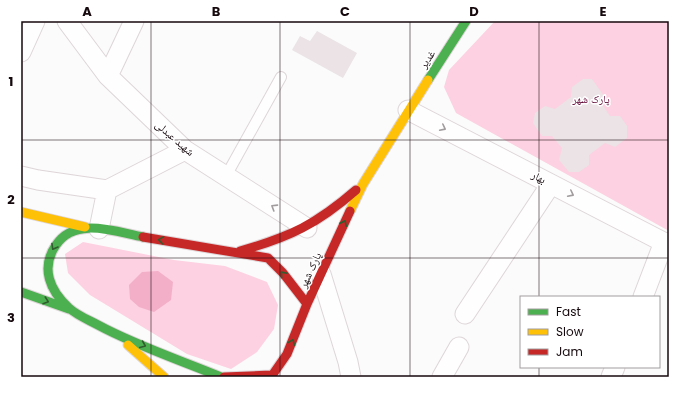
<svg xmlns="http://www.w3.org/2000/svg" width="690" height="398" font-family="Poppins,'Noto Naskh Arabic',sans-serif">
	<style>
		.green { fill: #fdd1e1 }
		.water { fill: #f3aec8 }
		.building { fill: #ebe3e5 }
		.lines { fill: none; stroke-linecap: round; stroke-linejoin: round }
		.lane-casing { stroke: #ded5d8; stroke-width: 12 }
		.street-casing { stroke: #ded5d8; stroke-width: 21 }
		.fast-casing { stroke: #ded5d8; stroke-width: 11 }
		.slow-casing { stroke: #ded5d8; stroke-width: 11 }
		.jam-casing { stroke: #ded5d8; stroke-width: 11 }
		.lane { stroke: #fefefe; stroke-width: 10 }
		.street { stroke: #fefefe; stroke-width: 19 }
		.fast { stroke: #4caf50; stroke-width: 9 }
		.slow { stroke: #ffc107; stroke-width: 9 }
		.jam { stroke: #c62828; stroke-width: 9 }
		.oneway { stroke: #a19c9e }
		.oneway2 { stroke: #315c2e }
		.grid { fill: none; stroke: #16090d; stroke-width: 1; stroke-opacity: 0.55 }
		.labels { text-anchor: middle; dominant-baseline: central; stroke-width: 3; stroke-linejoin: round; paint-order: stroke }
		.street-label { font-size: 11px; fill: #16090d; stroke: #fff }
		.park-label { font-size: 11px; fill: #620936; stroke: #fff }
		.neatline { fill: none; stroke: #16090d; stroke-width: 1.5 }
		.grid-label { font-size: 13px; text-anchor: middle; font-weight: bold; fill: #16090d }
	</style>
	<rect width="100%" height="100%" fill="#fbfbfb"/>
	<path class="green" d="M 495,21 L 669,21 L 669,231 L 456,113 L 444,87 L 449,70 Z
		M 83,242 L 174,260 L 225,266 L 267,282 L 278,305 L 274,329 L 257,352 L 231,369 L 187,354 L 90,295 L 68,273 L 65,254 Z"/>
	<path class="water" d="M 158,271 L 173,282 L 171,300 L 154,312 L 139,307 L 130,299 L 129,285 L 142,272 Z"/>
	<path class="building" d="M 317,31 L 357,53 L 343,78 L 292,50 L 300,36 L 310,41 Z
		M 583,79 L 592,79 L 604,96 L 602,104 L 610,116 L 620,116 L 627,126 L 627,138 L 615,147 L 605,143 L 589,155 L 589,165 L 579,172 L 569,172 L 559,160 L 562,148 L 552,136 L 542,136 L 533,123 L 535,113 L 545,106 L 555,109 L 571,97 L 572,87 Z"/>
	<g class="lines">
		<defs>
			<path id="lane" d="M 226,176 L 281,77"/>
			<path id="street" d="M 67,21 L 108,76 L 185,150 L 307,228
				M 21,52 L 35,21
				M 108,76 L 134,21
				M 408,110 L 669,245
				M 21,176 L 38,180 L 107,190 L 185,150
				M 99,229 L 107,190
				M 321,274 L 348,362 L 351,377
				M 643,297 L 664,242
				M 465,314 L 551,184
				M 442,377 L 459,347
				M 611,377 L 615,367"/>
			<path id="fast" d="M 428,80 L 466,21
				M 143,237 C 116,232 75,216 56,245 C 40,268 50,291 69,308 C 78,316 89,320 98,325 C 137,346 180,360 221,377
				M 21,292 L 69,309"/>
			<path id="slow" d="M 350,211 L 363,184 L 428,80
				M 21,212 L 85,227
				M 128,345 L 164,377"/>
			<path id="jam" d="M 143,237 L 268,258 L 283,273 L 307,304
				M 240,251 C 290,237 317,224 356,190
				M 224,377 L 271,375
				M 271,377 L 287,354 L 307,304 L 350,211"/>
		</defs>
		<use href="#lane" class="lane-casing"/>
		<use href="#street" class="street-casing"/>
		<use href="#fast" class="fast-casing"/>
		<use href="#slow" class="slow-casing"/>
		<use href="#jam" class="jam-casing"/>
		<use href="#lane" class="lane"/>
		<use href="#street" class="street"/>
		<use href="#fast" class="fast"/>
		<use href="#slow" class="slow"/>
		<use href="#jam" class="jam"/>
	</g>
	<defs><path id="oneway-chevron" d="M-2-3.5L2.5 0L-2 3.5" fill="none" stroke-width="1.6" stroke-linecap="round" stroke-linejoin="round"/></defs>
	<g class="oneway">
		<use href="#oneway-chevron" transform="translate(443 128) rotate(27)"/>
		<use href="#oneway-chevron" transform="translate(571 194) rotate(27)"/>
		<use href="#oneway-chevron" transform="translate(274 207) rotate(-148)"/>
	</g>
	<g class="oneway2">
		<use href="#oneway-chevron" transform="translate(344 223) rotate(-65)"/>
		<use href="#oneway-chevron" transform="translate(161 240) rotate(-171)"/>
		<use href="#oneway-chevron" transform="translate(54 247) rotate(120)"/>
		<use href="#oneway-chevron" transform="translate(283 274) rotate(-131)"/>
		<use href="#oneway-chevron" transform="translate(46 301) rotate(19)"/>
		<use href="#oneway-chevron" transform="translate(292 342) rotate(-69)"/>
		<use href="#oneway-chevron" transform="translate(143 345) rotate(22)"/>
	</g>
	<path class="grid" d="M 151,21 L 151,377M 280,21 L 280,377M 410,21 L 410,377M 539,21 L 539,297M 21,140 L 669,140M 21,258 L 669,258M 539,367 L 539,377"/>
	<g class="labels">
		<g class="street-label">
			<text transform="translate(427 59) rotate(-57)">غدیر</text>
			<text transform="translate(175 138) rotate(41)">شهید عبدلی</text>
			<text transform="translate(539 177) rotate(27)">بهار</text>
			<text transform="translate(310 270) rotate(-65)">پارک شهر</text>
		</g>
		<g class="park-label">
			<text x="591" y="99">پارک شهر</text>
		</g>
	</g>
	<rect width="690" height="398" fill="none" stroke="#ffffff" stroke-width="44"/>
	<rect x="520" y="296" width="140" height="72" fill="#ffffff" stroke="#a29d9e"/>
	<rect x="528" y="309" width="20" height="6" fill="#4caf50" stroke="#a29d9e"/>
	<text x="556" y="316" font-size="12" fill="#16090d">Fast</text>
	<rect x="528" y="329" width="20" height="6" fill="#ffc107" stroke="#a29d9e"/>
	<text x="556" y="336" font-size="12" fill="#16090d">Slow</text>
	<rect x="528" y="349" width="20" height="6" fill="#c62828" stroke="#a29d9e"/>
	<text x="556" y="356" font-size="12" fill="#16090d">Jam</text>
	<rect x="22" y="22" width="646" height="354" class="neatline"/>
	<g class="grid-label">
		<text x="87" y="16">A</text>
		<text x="216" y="16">B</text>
		<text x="345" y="16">C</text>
		<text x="474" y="16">D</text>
		<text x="603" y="16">E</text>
		<text x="11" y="86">1</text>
		<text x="11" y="204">2</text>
		<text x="11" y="322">3</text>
	</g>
</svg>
